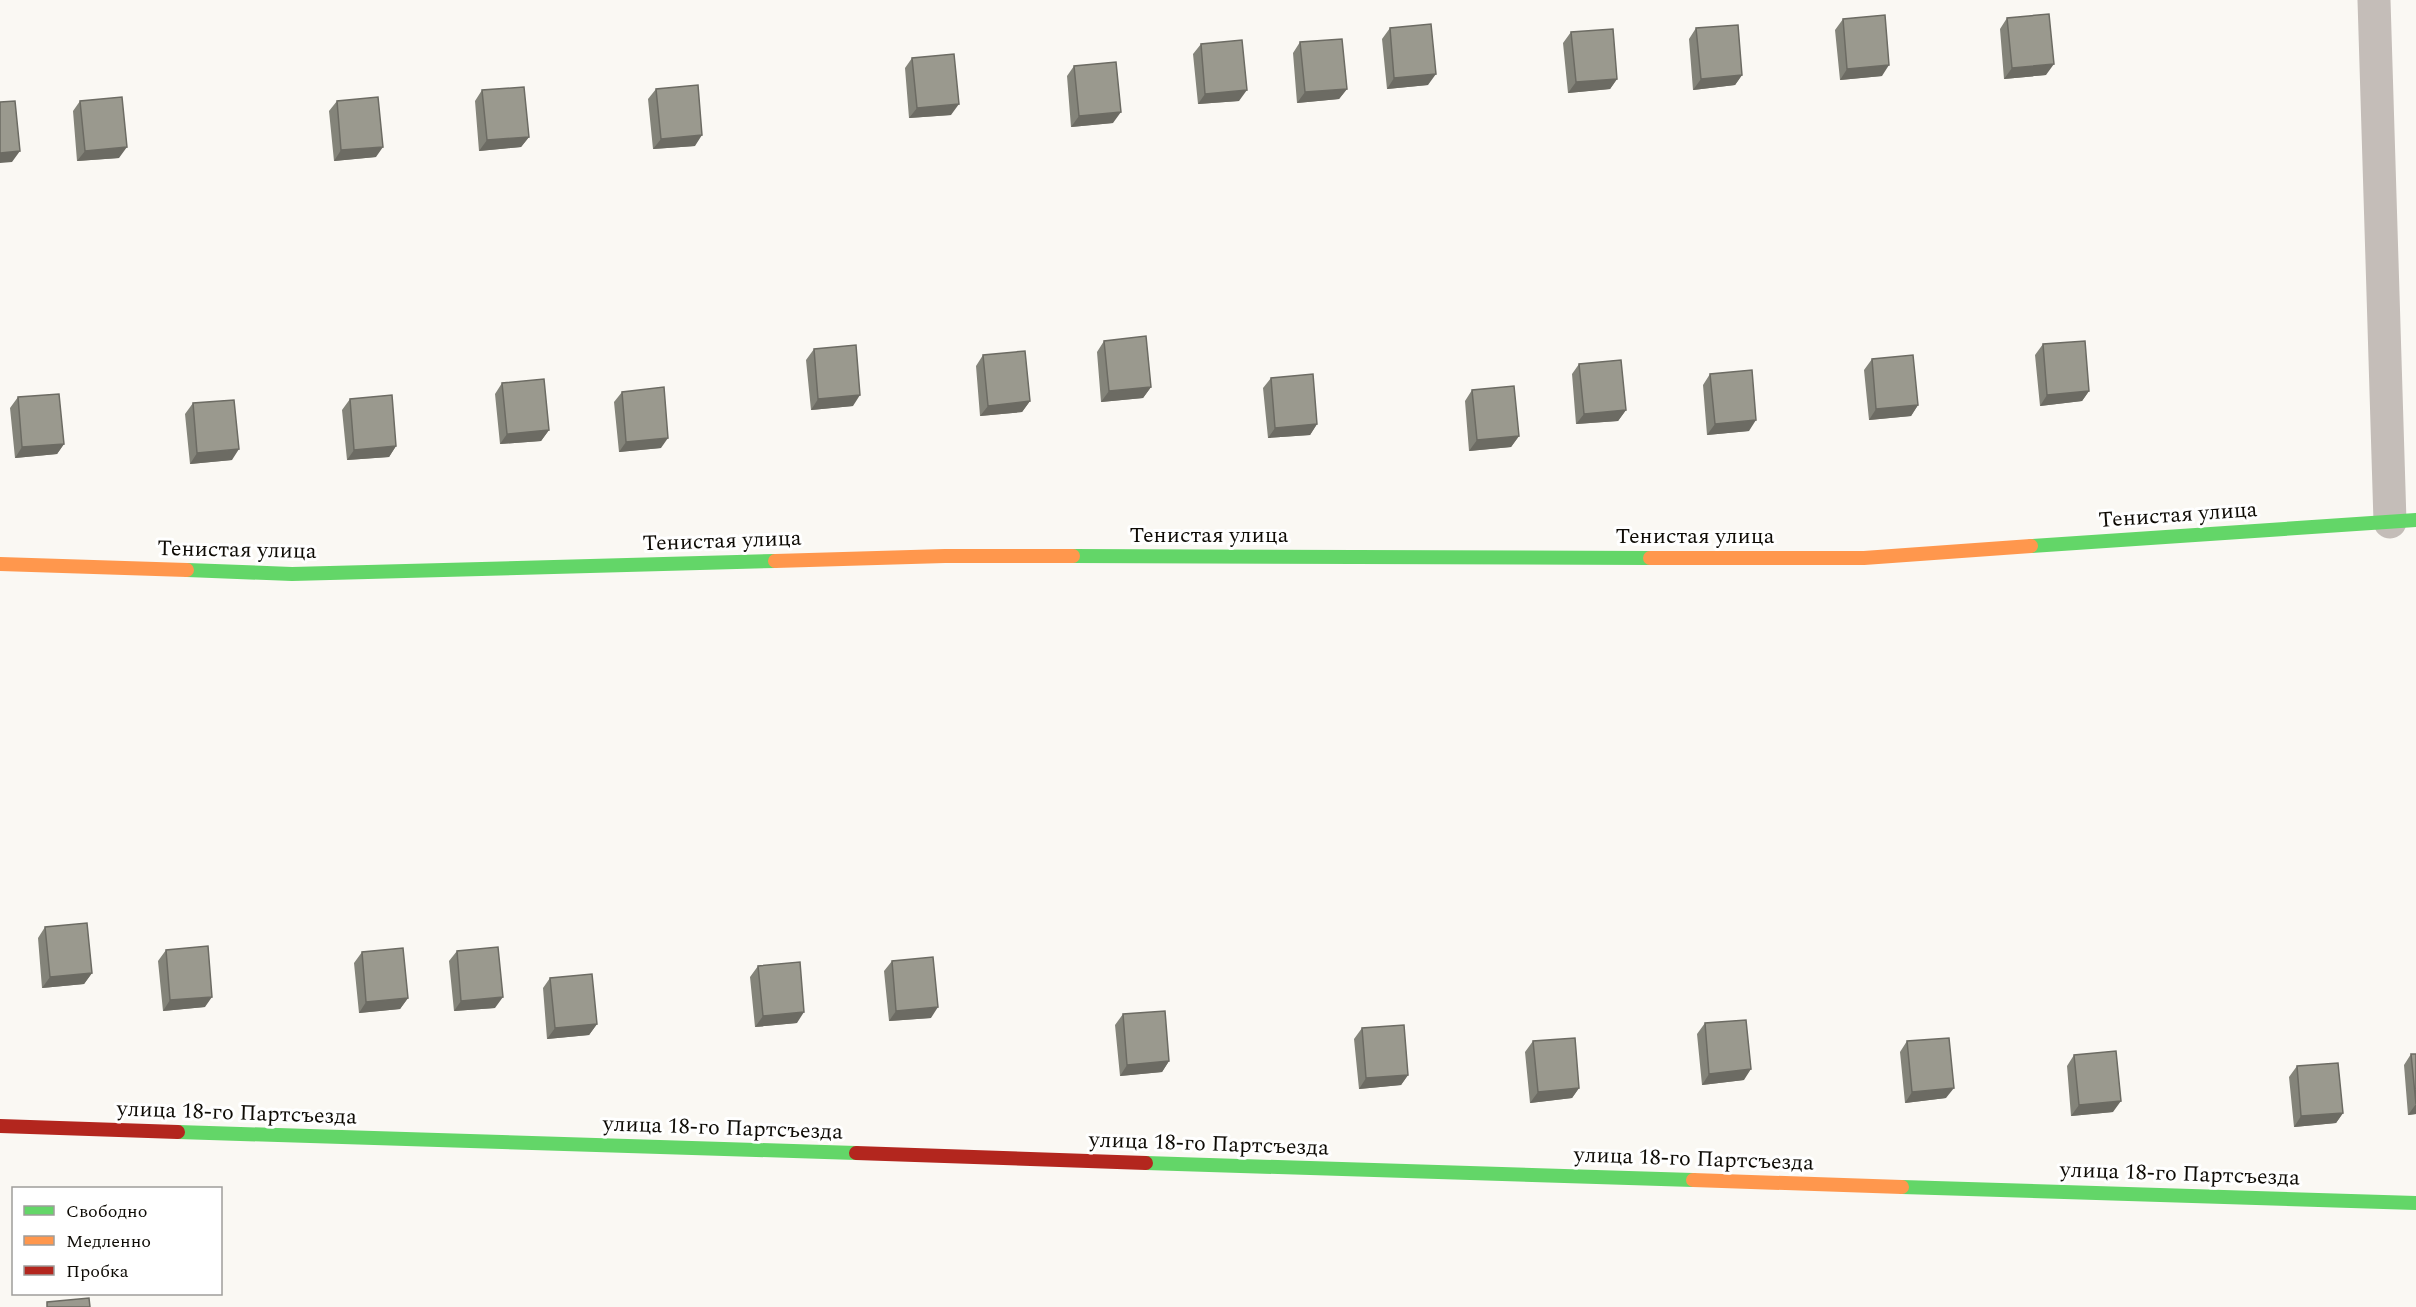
<svg xmlns="http://www.w3.org/2000/svg" width="2416" height="1307" font-family="Spectral,serif">
	<style>
		.lines { fill: none; stroke-linecap: round; stroke-linejoin: round }
		.street { stroke: #c4bdb8; stroke-width: 33 }
		.fast { stroke: #63d668; stroke-width: 14 }
		.slow { stroke: #ff974d; stroke-width: 14 }
		.jam { stroke: #b3261e; stroke-width: 14 }
		.wall { fill: #84847a }
		.shaded-wall { fill: #6c6b63 }
		.building { fill: #9a998e; stroke: #6c6b63; stroke-width: 1.5 }
		.labels { text-anchor: middle; dominant-baseline: central; stroke-width: 6; stroke-linejoin: round; paint-order: stroke }
		.street-label { font-size: 22px; fill: #0e0b05; stroke: #fff }
	</style>
	<rect width="100%" height="100%" fill="#faf8f3"/>
	<g class="lines">
		<path class="street" d="M 2374,0 L 2390,522"/>
		<path class="fast" d="M 2031,546 L 2416,520
			M 1073,556 L 1650,558
			M 187,570 L 292,574 L 775,561
			M 178,1132 L 856,1153
			M 1146,1163 L 1693,1180
			M 1902,1187 L 2416,1203"/>
		<path class="slow" d="M 1650,558 L 1864,558 L 2031,546
			M 775,561 L 945,556 L 1073,556
			M 0,564 L 187,570
			M 1693,1180 L 1902,1187"/>
		<path class="jam" d="M 0,1126 L 178,1132
			M 856,1153 L 1146,1163"/>
	</g>
	<path class="wall" d="M 2007,18 L 2046,75 L 2004,79 L 2000,29 Z
		M 1843,19 L 1882,76 L 1840,80 L 1835,30 Z
		M 1390,28 L 1428,85 L 1387,89 L 1382,39 Z
		M 1696,28 L 1742,75 L 1735,85 L 1693,90 L 1689,39 Z
		M 1571,32 L 1617,79 L 1610,89 L 1568,93 L 1563,43 Z
		M 1300,42 L 1347,89 L 1339,99 L 1297,103 L 1293,53 Z
		M 1201,44 L 1239,101 L 1198,104 L 1193,54 Z
		M 912,58 L 951,115 L 909,118 L 905,68 Z
		M 1074,66 L 1113,123 L 1071,127 L 1067,76 Z
		M 656,89 L 695,146 L 653,149 L 648,99 Z
		M 482,90 L 529,137 L 521,147 L 479,151 L 475,101 Z
		M 80,101 L 119,158 L 77,161 L 73,111 Z
		M 337,101 L 376,157 L 334,161 L 329,111 Z
		M 1104,341 L 1151,387 L 1143,398 L 1101,402 L 1097,352 Z
		M 2043,344 L 2089,391 L 2082,401 L 2040,406 L 2035,355 Z
		M 814,349 L 853,406 L 811,410 L 806,360 Z
		M 983,355 L 1030,401 L 1022,412 L 980,416 L 976,366 Z
		M 1872,359 L 1918,405 L 1911,416 L 1869,420 L 1864,370 Z
		M 1579,364 L 1626,410 L 1618,421 L 1576,424 L 1572,374 Z
		M 1710,374 L 1749,431 L 1707,435 L 1703,385 Z
		M 1271,378 L 1317,424 L 1310,435 L 1268,438 L 1263,388 Z
		M 502,383 L 549,430 L 541,441 L 500,444 L 495,394 Z
		M 1472,390 L 1519,436 L 1511,447 L 1469,451 L 1465,401 Z
		M 622,392 L 661,448 L 619,452 L 614,402 Z
		M 18,397 L 64,444 L 57,454 L 15,458 L 10,408 Z
		M 350,399 L 396,446 L 389,457 L 347,460 L 342,410 Z
		M 193,403 L 232,460 L 190,464 L 185,414 Z
		M 45,927 L 92,973 L 84,984 L 42,988 L 38,938 Z
		M 166,950 L 205,1007 L 163,1011 L 158,961 Z
		M 457,951 L 495,1008 L 454,1011 L 449,961 Z
		M 362,952 L 408,998 L 400,1009 L 359,1013 L 354,963 Z
		M 892,961 L 931,1018 L 889,1021 L 884,971 Z
		M 758,966 L 797,1023 L 755,1027 L 750,977 Z
		M 550,978 L 597,1024 L 589,1035 L 547,1039 L 543,988 Z
		M 1123,1014 L 1169,1061 L 1162,1072 L 1120,1076 L 1115,1025 Z
		M 1705,1023 L 1744,1080 L 1702,1085 L 1697,1034 Z
		M 1362,1028 L 1408,1075 L 1401,1085 L 1359,1089 L 1354,1039 Z
		M 1533,1041 L 1579,1088 L 1572,1098 L 1530,1103 L 1525,1052 Z
		M 1907,1041 L 1946,1098 L 1905,1103 L 1900,1052 Z
		M 2411,1054 L 2416,1054 L 2416,1114 L 2408,1115 L 2404,1065 Z
		M 2074,1055 L 2113,1112 L 2071,1116 L 2067,1066 Z
		M 2297,1066 L 2343,1113 L 2336,1123 L 2294,1127 L 2289,1077 Z"/>
	<path class="shaded-wall" d="M 2054,64 L 2046,75 L 2004,79 L 2012,68 Z
		M 1889,65 L 1882,76 L 1840,80 L 1847,69 Z
		M 1436,74 L 1428,85 L 1387,89 L 1394,78 Z
		M 1742,75 L 1735,85 L 1693,90 L 1701,79 Z
		M 1617,79 L 1610,89 L 1568,93 L 1576,82 Z
		M 1347,89 L 1339,99 L 1297,103 L 1305,92 Z
		M 1247,90 L 1239,101 L 1198,104 L 1205,94 Z
		M 959,104 L 951,115 L 909,118 L 917,108 Z
		M 1121,112 L 1113,123 L 1071,127 L 1079,116 Z
		M 702,135 L 695,146 L 653,149 L 661,139 Z
		M 529,137 L 521,147 L 479,151 L 487,140 Z
		M 127,147 L 119,158 L 77,161 L 85,151 Z
		M 383,147 L 376,157 L 334,161 L 341,150 Z
		M 20,151 L 12,162 L 0,163 L 0,153 Z
		M 1151,387 L 1143,398 L 1101,402 L 1109,391 Z
		M 2089,391 L 2082,401 L 2040,406 L 2047,395 Z
		M 860,395 L 853,406 L 811,410 L 818,399 Z
		M 1030,401 L 1022,412 L 980,416 L 988,406 Z
		M 1918,405 L 1911,416 L 1869,420 L 1876,409 Z
		M 1626,410 L 1618,421 L 1576,424 L 1584,414 Z
		M 1756,420 L 1749,431 L 1707,435 L 1715,424 Z
		M 1317,424 L 1310,435 L 1268,438 L 1275,428 Z
		M 549,430 L 541,441 L 500,444 L 507,434 Z
		M 1519,436 L 1511,447 L 1469,451 L 1477,440 Z
		M 668,438 L 661,448 L 619,452 L 626,442 Z
		M 64,444 L 57,454 L 15,458 L 22,447 Z
		M 396,446 L 389,457 L 347,460 L 354,450 Z
		M 239,449 L 232,460 L 190,464 L 197,453 Z
		M 92,973 L 84,984 L 42,988 L 50,977 Z
		M 212,997 L 205,1007 L 163,1011 L 170,1000 Z
		M 503,997 L 495,1008 L 454,1011 L 461,1001 Z
		M 408,998 L 400,1009 L 359,1013 L 366,1002 Z
		M 938,1007 L 931,1018 L 889,1021 L 896,1011 Z
		M 804,1012 L 797,1023 L 755,1027 L 763,1016 Z
		M 597,1024 L 589,1035 L 547,1039 L 555,1028 Z
		M 1169,1061 L 1162,1072 L 1120,1076 L 1127,1065 Z
		M 1751,1069 L 1744,1080 L 1702,1085 L 1709,1074 Z
		M 1408,1075 L 1401,1085 L 1359,1089 L 1366,1078 Z
		M 1579,1088 L 1572,1098 L 1530,1103 L 1538,1092 Z
		M 1954,1088 L 1946,1098 L 1905,1103 L 1912,1092 Z
		M 2121,1101 L 2113,1112 L 2071,1116 L 2079,1105 Z
		M 2416,1104 L 2416,1114 L 2408,1115 Z
		M 2343,1113 L 2336,1123 L 2294,1127 L 2301,1116 Z"/>
	<path class="building" d="M 2049,14 L 2054,64 L 2012,68 L 2007,18 Z
		M 1885,15 L 1889,65 L 1847,69 L 1843,19 Z
		M 1431,24 L 1436,74 L 1394,78 L 1390,28 Z
		M 1738,25 L 1742,75 L 1701,79 L 1696,28 Z
		M 1613,29 L 1617,79 L 1576,82 L 1571,32 Z
		M 1342,39 L 1347,89 L 1305,92 L 1300,42 Z
		M 1242,40 L 1247,90 L 1205,94 L 1201,44 Z
		M 954,54 L 959,104 L 917,108 L 912,58 Z
		M 1116,62 L 1121,112 L 1079,116 L 1074,66 Z
		M 698,85 L 702,135 L 661,139 L 656,89 Z
		M 524,87 L 529,137 L 487,140 L 482,90 Z
		M 122,97 L 127,147 L 85,151 L 80,101 Z
		M 378,97 L 383,147 L 341,150 L 337,101 Z
		M 15,101 L 20,151 L 0,153 L 0,102 Z
		M 1146,336 L 1151,387 L 1109,391 L 1104,341 Z
		M 2085,341 L 2089,391 L 2047,395 L 2043,344 Z
		M 856,345 L 860,395 L 818,399 L 814,349 Z
		M 1025,351 L 1030,401 L 988,406 L 983,355 Z
		M 1913,355 L 1918,405 L 1876,409 L 1872,359 Z
		M 1621,360 L 1626,410 L 1584,414 L 1579,364 Z
		M 1752,370 L 1756,420 L 1715,424 L 1710,374 Z
		M 1313,374 L 1317,424 L 1275,428 L 1271,378 Z
		M 544,379 L 549,430 L 507,434 L 502,383 Z
		M 1514,386 L 1519,436 L 1477,440 L 1472,390 Z
		M 664,387 L 668,438 L 626,442 L 622,392 Z
		M 59,394 L 64,444 L 22,447 L 18,397 Z
		M 392,395 L 396,446 L 354,450 L 350,399 Z
		M 234,400 L 239,449 L 197,453 L 193,403 Z
		M 87,923 L 92,973 L 50,977 L 45,927 Z
		M 208,946 L 212,997 L 170,1000 L 166,950 Z
		M 498,947 L 503,997 L 461,1001 L 457,951 Z
		M 403,948 L 408,998 L 366,1002 L 362,952 Z
		M 933,957 L 938,1007 L 896,1011 L 892,961 Z
		M 800,962 L 804,1012 L 763,1016 L 758,966 Z
		M 592,974 L 597,1024 L 555,1028 L 550,978 Z
		M 1165,1011 L 1169,1061 L 1127,1065 L 1123,1014 Z
		M 1746,1020 L 1751,1069 L 1709,1074 L 1705,1023 Z
		M 1404,1025 L 1408,1075 L 1366,1078 L 1362,1028 Z
		M 1575,1038 L 1579,1088 L 1538,1092 L 1533,1041 Z
		M 1949,1038 L 1954,1088 L 1912,1092 L 1907,1041 Z
		M 2116,1051 L 2121,1101 L 2079,1105 L 2074,1055 Z
		M 2411,1054 L 2416,1054 L 2416,1104 Z
		M 2338,1063 L 2343,1113 L 2301,1116 L 2297,1066 Z
		M 89,1298 L 90,1307 L 47,1307 L 47,1302 Z"/>
	<g class="labels">
		<g class="street-label">
			<text transform="translate(2178 515) rotate(-4)">Тенистая улица</text>
			<text x="1209" y="535">Тенистая улица</text>
			<text x="1695" y="536">Тенистая улица</text>
			<text transform="translate(722 541) rotate(-2)">Тенистая улица</text>
			<text transform="translate(237 550) rotate(1)">Тенистая улица</text>
			<text transform="translate(237 1113) rotate(2)">улица 18-го Партсъезда</text>
			<text transform="translate(723 1128) rotate(2)">улица 18-го Партсъезда</text>
			<text transform="translate(1209 1144) rotate(2)">улица 18-го Партсъезда</text>
			<text transform="translate(1694 1159) rotate(2)">улица 18-го Партсъезда</text>
			<text transform="translate(2180 1174) rotate(2)">улица 18-го Партсъезда</text>
		</g>
	</g>
	<rect x="12" y="1187" width="210" height="108" fill="#ffffff" stroke="#9f9d9b" stroke-width="1.5"/>
	<rect x="24" y="1206" width="30" height="9" fill="#63d668" stroke="#9f9d9b" stroke-width="1.5"/>
	<text x="66" y="1217" font-size="18" fill="#0e0b05">Свободно</text>
	<rect x="24" y="1236" width="30" height="9" fill="#ff974d" stroke="#9f9d9b" stroke-width="1.5"/>
	<text x="66" y="1247" font-size="18" fill="#0e0b05">Медленно</text>
	<rect x="24" y="1266" width="30" height="9" fill="#b3261e" stroke="#9f9d9b" stroke-width="1.5"/>
	<text x="66" y="1277" font-size="18" fill="#0e0b05">Пробка</text>
</svg>
